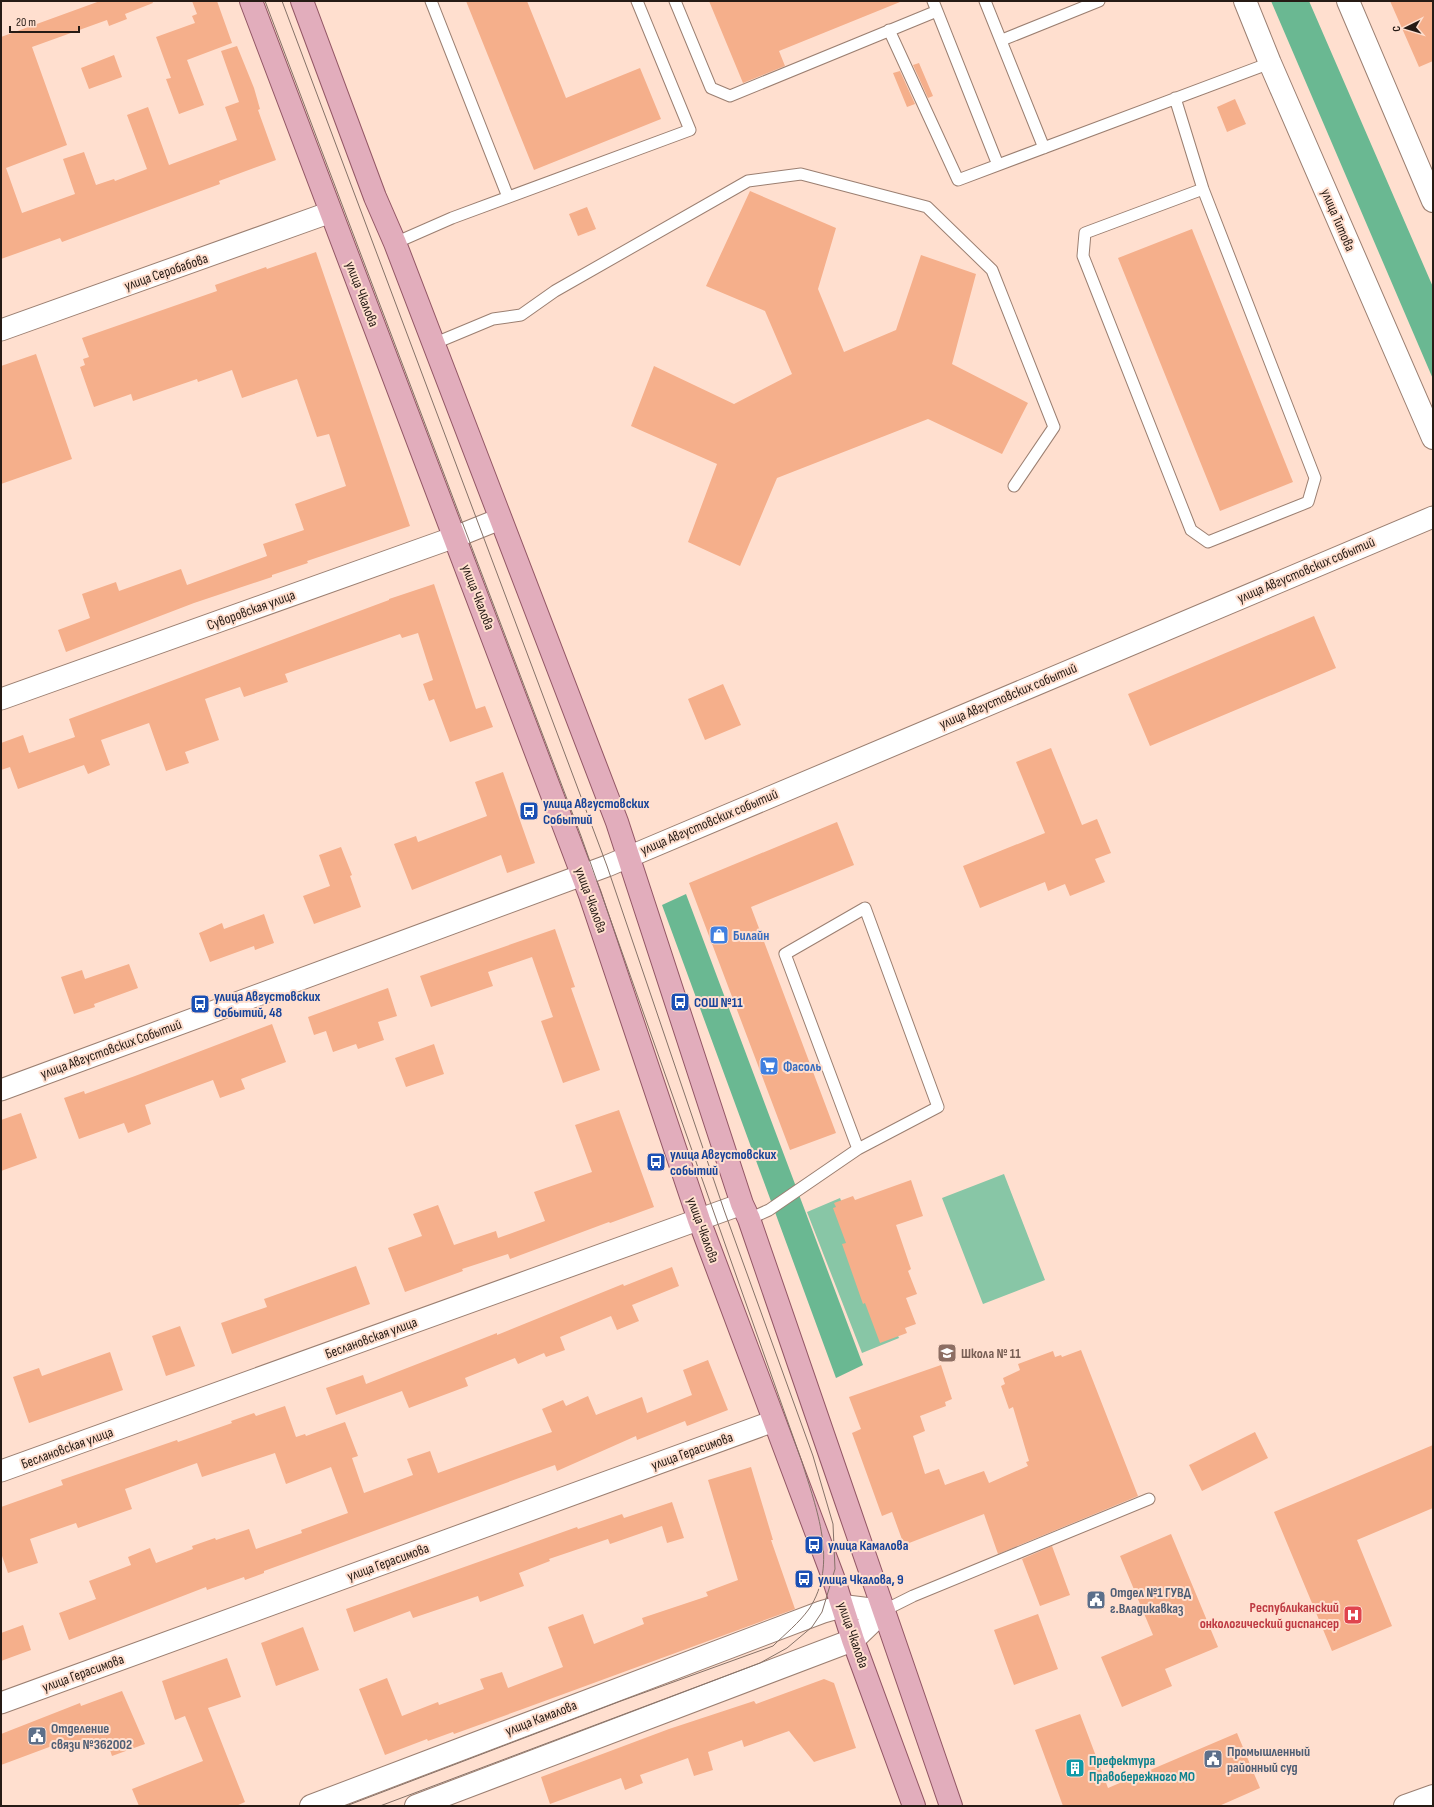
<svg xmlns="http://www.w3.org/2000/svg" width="1434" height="1807" font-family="'Sofia Sans Condensed',sans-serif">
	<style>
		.green { fill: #88c6a6 }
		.forest { fill: #6ab892 }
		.building { fill: #f5af8b }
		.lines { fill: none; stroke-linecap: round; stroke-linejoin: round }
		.lane-casing { stroke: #9b7f71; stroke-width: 13 }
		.street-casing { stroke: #9b7f71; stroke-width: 23 }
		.secondary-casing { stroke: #9b7f71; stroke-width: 24 }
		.primary-casing { stroke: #935765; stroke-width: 24 }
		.lane { stroke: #fff; stroke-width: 11 }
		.street { stroke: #fff; stroke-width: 21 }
		.secondary { stroke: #fff; stroke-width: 22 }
		.primary { stroke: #e2adbc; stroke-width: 22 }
		.tram { stroke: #867268; stroke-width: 1 }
		.labels { text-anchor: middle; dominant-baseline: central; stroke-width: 4; stroke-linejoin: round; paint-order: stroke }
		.street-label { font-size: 14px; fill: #261b15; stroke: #ffdfcf }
		.transit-label { font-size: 14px; font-weight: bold; fill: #164399; stroke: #ffdfcf; text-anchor: start }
		.shop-label { font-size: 14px; font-weight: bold; fill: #366cbe; stroke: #ffdfcf; text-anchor: start }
		.education-label { font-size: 14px; font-weight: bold; fill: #785e54; stroke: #ffdfcf; text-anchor: start }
		.service-label { font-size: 14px; font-weight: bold; fill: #4e5e75; stroke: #ffdfcf; text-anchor: start }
		.health-label { font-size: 14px; font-weight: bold; fill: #be3a42; stroke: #ffdfcf; text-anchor: end }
		.culture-label { font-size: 14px; font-weight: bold; fill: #0d838f; stroke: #ffdfcf; text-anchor: start }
	</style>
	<rect width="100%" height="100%" fill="#ffdfcf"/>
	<path class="green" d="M 1004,1174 L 1045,1280 L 983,1304 L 942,1198 Z
		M 840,1198 L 899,1338 L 862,1353 L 807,1212 Z"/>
	<path class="forest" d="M 1271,1 L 1309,1 L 1433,287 L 1433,379 Z
		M 686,894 L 863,1365 L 836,1378 L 662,905 Z"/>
	<path class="building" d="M 100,1 L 152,1 L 153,3 L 125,14 L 127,19 L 109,26 L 107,20 L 32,47 L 67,145 L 6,168 L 22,213 L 75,194 L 63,159 L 84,152 L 96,185 L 114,179 L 115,181 L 147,169 L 127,115 L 148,107 L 169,165 L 237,140 L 225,107 L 239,102 L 221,51 L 237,46 L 254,88 L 260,109 L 258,110 L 276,160 L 219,181 L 220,184 L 62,242 L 60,238 L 1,259 L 1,37 Z
		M 192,1 L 217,1 L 232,43 L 187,60 L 204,105 L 179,114 L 166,79 L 171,78 L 156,37 L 195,23 L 192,16 L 197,14 Z
		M 466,1 L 527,1 L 566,98 L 640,68 L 661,119 L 534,170 Z
		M 709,1 L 900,1 L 900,2 L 779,51 L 785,66 L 743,83 Z
		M 1390,1 L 1433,1 L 1433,61 L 1419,67 Z
		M 114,55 L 122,77 L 89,89 L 81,68 Z
		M 919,63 L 933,96 L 928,98 L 913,65 Z
		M 900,71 L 915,104 L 907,107 L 893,73 Z
		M 1235,99 L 1246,124 L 1227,132 L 1217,107 Z
		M 750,191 L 836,228 L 818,289 L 844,352 L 896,330 L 921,255 L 976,274 L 952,364 L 1028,403 L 1002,454 L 928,419 L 777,478 L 740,566 L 688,542 L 717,464 L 631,426 L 654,366 L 734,404 L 792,374 L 765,311 L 706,286 Z
		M 587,207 L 596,229 L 578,236 L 569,214 Z
		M 1192,229 L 1293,482 L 1220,511 L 1118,258 Z
		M 316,252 L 410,526 L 307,561 L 308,563 L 272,575 L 272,577 L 194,603 L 66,652 L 58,630 L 90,618 L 82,594 L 116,582 L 119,591 L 181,569 L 187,585 L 267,556 L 263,544 L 304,530 L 295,504 L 346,486 L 329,434 L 317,437 L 297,379 L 242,398 L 232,370 L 198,382 L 197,379 L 133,401 L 131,394 L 94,407 L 80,367 L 85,365 L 83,359 L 89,357 L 82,338 L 217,291 L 215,285 L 266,267 L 267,269 Z
		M 36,354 L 72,459 L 1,484 L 1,366 Z
		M 434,584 L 476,709 L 485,706 L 493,727 L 450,742 L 434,699 L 429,701 L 423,684 L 433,680 L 418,633 L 402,638 L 400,634 L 285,674 L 288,682 L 244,697 L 240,687 L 205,699 L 219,740 L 185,752 L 189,763 L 166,771 L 149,723 L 101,740 L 110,765 L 88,774 L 84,765 L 18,789 L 10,767 L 1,770 L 1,743 L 23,735 L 29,753 L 75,737 L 69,719 L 389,600 L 389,599 Z
		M 1314,616 L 1336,668 L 1150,746 L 1128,694 Z
		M 723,684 L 741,725 L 705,740 L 688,699 Z
		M 1051,748 L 1082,825 L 1097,819 L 1111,853 L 1095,859 L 1105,882 L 1070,896 L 1065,884 L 1048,891 L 1045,882 L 980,908 L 963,866 L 1045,833 L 1016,762 Z
		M 503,772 L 535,863 L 507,873 L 501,855 L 412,890 L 394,844 L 416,836 L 418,842 L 487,816 L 475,782 Z
		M 837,822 L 854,865 L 751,907 L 836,1133 L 790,1150 L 689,883 Z
		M 341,847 L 352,875 L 350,876 L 361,907 L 314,924 L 303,896 L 330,886 L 319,855 Z
		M 264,914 L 274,943 L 255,950 L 254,946 L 210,962 L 199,933 L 222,923 L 224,929 Z
		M 555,929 L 575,987 L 571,988 L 600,1070 L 563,1083 L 541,1021 L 553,1017 L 532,957 L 488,972 L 493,986 L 431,1007 L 420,976 Z
		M 129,964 L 138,988 L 94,1004 L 95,1007 L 74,1014 L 61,977 L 82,970 L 85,979 Z
		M 388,988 L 397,1016 L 378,1022 L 384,1040 L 358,1049 L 356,1044 L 333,1052 L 326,1031 L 314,1035 L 308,1017 Z
		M 272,1024 L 286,1062 L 241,1079 L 245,1089 L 220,1098 L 213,1080 L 145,1105 L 151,1124 L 128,1133 L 124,1123 L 79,1139 L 64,1098 L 84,1091 L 85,1094 L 135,1076 Z
		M 434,1044 L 444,1074 L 406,1087 L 395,1058 Z
		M 619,1110 L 654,1207 L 610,1223 L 609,1222 L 510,1259 L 508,1254 L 462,1269 L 463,1271 L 405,1292 L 388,1248 L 422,1236 L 413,1214 L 438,1205 L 454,1245 L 496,1231 L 498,1238 L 545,1221 L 534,1192 L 592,1172 L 575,1125 Z
		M 21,1113 L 37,1158 L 1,1171 L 1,1120 Z
		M 911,1180 L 923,1216 L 896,1225 L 911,1269 L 908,1271 L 917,1294 L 906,1298 L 916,1324 L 905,1328 L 907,1333 L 880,1343 L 865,1303 L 863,1304 L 842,1244 L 846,1243 L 833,1208 L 836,1207 L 834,1203 L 853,1196 L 855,1200 Z
		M 356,1266 L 370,1304 L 232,1354 L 221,1323 L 267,1307 L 264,1299 Z
		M 672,1267 L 679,1286 L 632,1305 L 639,1321 L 617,1330 L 611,1316 L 560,1337 L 565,1350 L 546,1357 L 544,1353 L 518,1364 L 515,1358 L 465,1378 L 468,1386 L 409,1408 L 402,1391 L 336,1415 L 326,1388 L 363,1375 L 366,1384 L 497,1333 L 497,1335 L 623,1284 L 624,1286 Z
		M 180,1326 L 195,1366 L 166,1376 L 152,1336 Z
		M 1081,1350 L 1138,1496 L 998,1554 L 984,1514 L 904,1545 L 892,1512 L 882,1516 L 852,1433 L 861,1429 L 849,1397 L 941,1365 L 952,1399 L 945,1402 L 946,1406 L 920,1416 L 925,1431 L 913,1436 L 925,1474 L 939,1469 L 945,1485 L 984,1471 L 989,1483 L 1028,1466 L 1026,1462 L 1029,1461 L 1013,1407 L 1009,1409 L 1001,1386 L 1005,1384 L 1003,1378 L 1020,1370 L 1018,1364 L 1053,1351 L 1055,1357 L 1061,1355 L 1062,1357 Z
		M 110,1352 L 123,1390 L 29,1423 L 13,1377 L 39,1368 L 42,1376 Z
		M 708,1360 L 728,1410 L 687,1426 L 685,1421 L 637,1440 L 636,1436 L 557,1471 L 555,1465 L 264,1571 L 264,1573 L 245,1580 L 244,1577 L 207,1590 L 206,1587 L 69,1640 L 59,1613 L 96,1599 L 89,1581 L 131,1565 L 128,1557 L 150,1548 L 156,1563 L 193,1549 L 192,1546 L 215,1538 L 216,1540 L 249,1529 L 256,1549 L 302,1533 L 301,1530 L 348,1513 L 331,1467 L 286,1484 L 275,1453 L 202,1477 L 197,1463 L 125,1489 L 132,1509 L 78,1528 L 76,1523 L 30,1539 L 38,1563 L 8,1573 L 1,1553 L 1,1507 L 63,1485 L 61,1480 L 177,1440 L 178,1442 L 232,1423 L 231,1421 L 254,1413 L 256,1416 L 285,1406 L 296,1437 L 305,1434 L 306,1436 L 345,1422 L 358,1456 L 352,1458 L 364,1493 L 413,1475 L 407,1459 L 430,1451 L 438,1473 L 552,1432 L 542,1409 L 563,1400 L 566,1406 L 588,1396 L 596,1415 L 642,1397 L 647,1413 L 692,1395 L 683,1370 Z
		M 1255,1432 L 1268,1458 L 1202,1491 L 1189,1465 Z
		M 1433,1445 L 1433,1508 L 1357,1540 L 1392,1626 L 1332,1651 L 1274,1512 Z
		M 751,1467 L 773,1540 L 771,1540 L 795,1609 L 520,1710 L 454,1734 L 453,1732 L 428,1741 L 427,1739 L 385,1755 L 359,1689 L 387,1678 L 402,1716 L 438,1702 L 439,1705 L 484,1689 L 480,1679 L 502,1672 L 508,1688 L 563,1667 L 548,1627 L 583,1614 L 594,1644 L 644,1624 L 642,1618 L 708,1596 L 706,1592 L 738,1580 L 708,1480 Z
		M 672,1502 L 684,1538 L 667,1543 L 662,1526 L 610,1544 L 608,1539 L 549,1559 L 550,1561 L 519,1573 L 524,1586 L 480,1602 L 478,1596 L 413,1618 L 410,1611 L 354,1632 L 346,1609 L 577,1527 L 578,1529 L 622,1514 L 624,1518 Z
		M 1171,1534 L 1218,1647 L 1165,1669 L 1172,1686 L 1122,1707 L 1101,1657 L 1153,1635 L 1120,1556 Z
		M 1052,1546 L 1070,1595 L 1040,1606 L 1022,1559 Z
		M 1038,1614 L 1058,1669 L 1014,1685 L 994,1630 Z
		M 23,1625 L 31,1650 L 1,1661 L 1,1633 Z
		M 303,1627 L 319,1670 L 276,1686 L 261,1643 Z
		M 227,1658 L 241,1697 L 208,1708 L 245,1802 L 236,1806 L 139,1806 L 132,1789 L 203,1761 L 185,1716 L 175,1720 L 162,1681 Z
		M 824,1679 L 834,1683 L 856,1748 L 814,1762 L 789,1731 L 744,1747 L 742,1740 L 708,1752 L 713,1770 L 694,1776 L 688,1758 L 640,1775 L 643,1783 L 625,1790 L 621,1778 L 550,1804 L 541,1777 L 669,1729 L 754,1701 L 756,1704 Z
		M 122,1691 L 145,1744 L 112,1756 L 106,1738 L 72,1751 L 68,1740 L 1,1765 L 1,1734 L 80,1703 L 81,1706 Z
		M 1080,1714 L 1108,1788 L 1237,1733 L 1260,1788 L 1219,1806 L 1063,1806 L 1035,1730 Z"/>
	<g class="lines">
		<defs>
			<path id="lane" d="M 431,1 L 508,197
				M 675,1 L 711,88 L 730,96 L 937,11
				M 933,1 L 998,165
				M 985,1 L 1044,148
				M 889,30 L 958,180 L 1270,63
				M 1002,40 L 1099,1
				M 1175,98 L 1203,189 L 1315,478 L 1308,502 L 1208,542 L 1191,530 L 1083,256 L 1085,233 L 1203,189
				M 395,243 L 452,218 L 690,130 L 637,1
				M 433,344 L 493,319 L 521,315 L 555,291 L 748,181 L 801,174 L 927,207 L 992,270 L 1054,427 L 1014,486
				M 749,1219 L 769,1210 L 858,1149 L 938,1107 L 865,908 L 785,954 L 858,1149
				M 883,1611 L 913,1596 L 1149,1499"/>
			<path id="street" d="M 1,330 L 331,212
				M 1,699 L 455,537 L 500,519
				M 1,1090 L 607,866 L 1433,517
				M 1,1471 L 742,1204
				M 1,1703 L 774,1421"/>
			<path id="secondary" d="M 1245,1 L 1270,63 L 1433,438
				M 1348,1 L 1433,201
				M 311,1806 L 822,1612 L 843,1606 L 883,1611
				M 416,1806 L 853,1640 L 883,1611
				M 1405,1806 L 1433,1796"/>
			<path id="primary" d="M 251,1 L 590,895 L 699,1220 L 833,1577 L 853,1640 L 914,1806
				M 302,1 L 375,197 L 395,243 L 617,822 L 742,1204 L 749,1219 C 817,1414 883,1611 951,1806"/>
		</defs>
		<use href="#lane" class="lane-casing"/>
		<use href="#street" class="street-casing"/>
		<use href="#secondary" class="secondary-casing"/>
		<use href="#primary" class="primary-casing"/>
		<use href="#lane" class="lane"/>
		<use href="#street" class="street"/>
		<use href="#secondary" class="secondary"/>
		<use href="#primary" class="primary"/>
		<path class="tram" d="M 265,1 L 581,836 L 802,1462 C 816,1508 839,1564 809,1609 C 799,1623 785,1634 773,1646 L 621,1701 L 346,1806
			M 282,1 L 607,866 L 724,1210 L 813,1456 L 833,1524 L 835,1569 L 822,1612 L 812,1627 L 787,1648 L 760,1663 L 380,1806"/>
	</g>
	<defs>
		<symbol id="bus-square" viewBox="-11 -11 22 22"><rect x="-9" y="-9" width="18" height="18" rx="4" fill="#1a4fb4" stroke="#ffdfcf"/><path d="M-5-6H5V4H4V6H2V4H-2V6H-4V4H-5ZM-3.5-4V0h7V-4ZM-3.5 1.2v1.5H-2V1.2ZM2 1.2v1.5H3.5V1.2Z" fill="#fff"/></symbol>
		<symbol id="shop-square" viewBox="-11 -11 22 22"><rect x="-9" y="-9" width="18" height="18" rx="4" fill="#3f7fe0" stroke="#ffdfcf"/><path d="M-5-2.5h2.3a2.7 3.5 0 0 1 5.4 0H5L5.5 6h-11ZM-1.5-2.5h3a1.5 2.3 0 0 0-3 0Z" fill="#fff"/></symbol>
		<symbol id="supermarket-square" viewBox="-11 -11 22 22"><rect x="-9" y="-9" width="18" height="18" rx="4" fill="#3f7fe0" stroke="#ffdfcf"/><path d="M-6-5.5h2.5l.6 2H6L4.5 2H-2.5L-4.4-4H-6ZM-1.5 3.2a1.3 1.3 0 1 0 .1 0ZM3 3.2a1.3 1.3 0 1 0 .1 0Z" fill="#fff"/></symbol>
		<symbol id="school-square" viewBox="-11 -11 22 22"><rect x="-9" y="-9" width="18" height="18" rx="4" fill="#8d6e63" stroke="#ffdfcf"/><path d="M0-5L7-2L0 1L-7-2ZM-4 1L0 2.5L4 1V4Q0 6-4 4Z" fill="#fff"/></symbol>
		<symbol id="civic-square" viewBox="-11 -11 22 22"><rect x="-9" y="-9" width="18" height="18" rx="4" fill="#5c6f8a" stroke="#ffdfcf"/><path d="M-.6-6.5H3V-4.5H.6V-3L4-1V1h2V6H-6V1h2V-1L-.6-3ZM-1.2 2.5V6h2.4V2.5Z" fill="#fff"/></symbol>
		<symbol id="hospital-square" viewBox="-11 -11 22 22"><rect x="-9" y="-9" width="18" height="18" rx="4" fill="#e0444e" stroke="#ffdfcf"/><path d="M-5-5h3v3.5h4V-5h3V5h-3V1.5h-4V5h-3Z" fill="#fff"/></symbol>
		<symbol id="building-square" viewBox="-11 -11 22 22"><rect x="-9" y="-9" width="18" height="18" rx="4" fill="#0f9aa8" stroke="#ffdfcf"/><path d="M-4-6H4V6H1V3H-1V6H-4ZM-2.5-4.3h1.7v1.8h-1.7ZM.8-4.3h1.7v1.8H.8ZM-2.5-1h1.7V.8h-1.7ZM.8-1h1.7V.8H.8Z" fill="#fff"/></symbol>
	</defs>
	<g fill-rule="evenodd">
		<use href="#bus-square" x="518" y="800" width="22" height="22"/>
		<use href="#shop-square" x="708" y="924" width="22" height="22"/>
		<use href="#bus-square" x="669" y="991" width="22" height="22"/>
		<use href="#bus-square" x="189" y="993" width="22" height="22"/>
		<use href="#supermarket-square" x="758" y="1055" width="22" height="22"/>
		<use href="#bus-square" x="645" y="1151" width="22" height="22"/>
		<use href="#school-square" x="936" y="1342" width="22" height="22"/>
		<use href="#bus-square" x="803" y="1534" width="22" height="22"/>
		<use href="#bus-square" x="793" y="1568" width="22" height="22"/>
		<use href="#civic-square" x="1085" y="1589" width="22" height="22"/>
		<use href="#hospital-square" x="1342" y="1604" width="22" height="22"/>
		<use href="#civic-square" x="26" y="1725" width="22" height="22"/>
		<use href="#civic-square" x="1202" y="1748" width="22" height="22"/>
		<use href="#building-square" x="1064" y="1757" width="22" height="22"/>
	</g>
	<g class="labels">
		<g class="street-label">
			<text transform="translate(1338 220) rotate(67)">улица Титова</text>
			<text transform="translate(166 272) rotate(-19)">улица Серобабова</text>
			<text transform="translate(362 294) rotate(69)">улица Чкалова</text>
			<text transform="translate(1306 570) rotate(-23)">улица Августовских событий</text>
			<text transform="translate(478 597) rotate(69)">улица Чкалова</text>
			<text transform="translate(251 610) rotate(-20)">Суворовская улица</text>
			<text transform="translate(1008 696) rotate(-23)">улица Августовских событий</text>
			<text transform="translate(709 822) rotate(-23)">улица Августовских событий</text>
			<text transform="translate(591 900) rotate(70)">улица Чкалова</text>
			<text transform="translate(111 1049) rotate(-20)">улица Августовских Событий</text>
			<text transform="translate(703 1230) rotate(70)">улица Чкалова</text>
			<text transform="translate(371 1338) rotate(-20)">Беслановская улица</text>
			<text transform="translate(67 1448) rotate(-20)">Беслановская улица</text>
			<text transform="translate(692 1451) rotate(-20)">улица Герасимова</text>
			<text transform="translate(388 1562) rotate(-20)">улица Герасимова</text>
			<text transform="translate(853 1635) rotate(71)">улица Чкалова</text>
			<text transform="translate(83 1673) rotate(-20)">улица Герасимова</text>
			<text transform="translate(541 1718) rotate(-21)">улица Камалова</text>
		</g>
		<g class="transit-label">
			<text x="543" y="803">улица Августовских<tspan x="543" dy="16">Событий</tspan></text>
			<text x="214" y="996">улица Августовских<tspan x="214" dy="16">Событий, 48</tspan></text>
			<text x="694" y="1002">СОШ №11</text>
			<text x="670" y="1154">улица Августовских<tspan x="670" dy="16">событий</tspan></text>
			<text x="828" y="1545">улица Камалова</text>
			<text x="818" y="1579">улица Чкалова, 9</text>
		</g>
		<g class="shop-label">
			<text x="733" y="935">Билайн</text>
			<text x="783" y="1066">Фасоль</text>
		</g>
		<g class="education-label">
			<text x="961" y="1353">Школа № 11</text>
		</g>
		<g class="service-label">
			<text x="1110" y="1592">Отдел №1 ГУВД<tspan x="1110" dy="16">г.Владикавказ</tspan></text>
			<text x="51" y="1728">Отделение<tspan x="51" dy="16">связи №362002</tspan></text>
			<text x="1227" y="1751">Промышленный<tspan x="1227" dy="16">районный суд</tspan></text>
		</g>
		<g class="health-label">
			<text x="1339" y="1607">Республиканский<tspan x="1339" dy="16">онкологический диспансер</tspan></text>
		</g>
		<g class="culture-label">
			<text x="1089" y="1760">Префектура<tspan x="1089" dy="16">Правобережного МО</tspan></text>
		</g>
	</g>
	<rect width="1434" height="1807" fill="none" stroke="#261b15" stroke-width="4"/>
	<g transform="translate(1406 28) rotate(265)" stroke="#ffdfcf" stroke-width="3" paint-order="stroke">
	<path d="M0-3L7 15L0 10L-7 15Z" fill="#261b15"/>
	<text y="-6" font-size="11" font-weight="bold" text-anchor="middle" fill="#261b15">С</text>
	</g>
	<path d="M10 26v6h69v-6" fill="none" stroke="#261b15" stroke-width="2"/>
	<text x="16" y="26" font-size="12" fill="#261b15" stroke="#ffdfcf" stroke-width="3" paint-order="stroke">20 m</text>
</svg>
